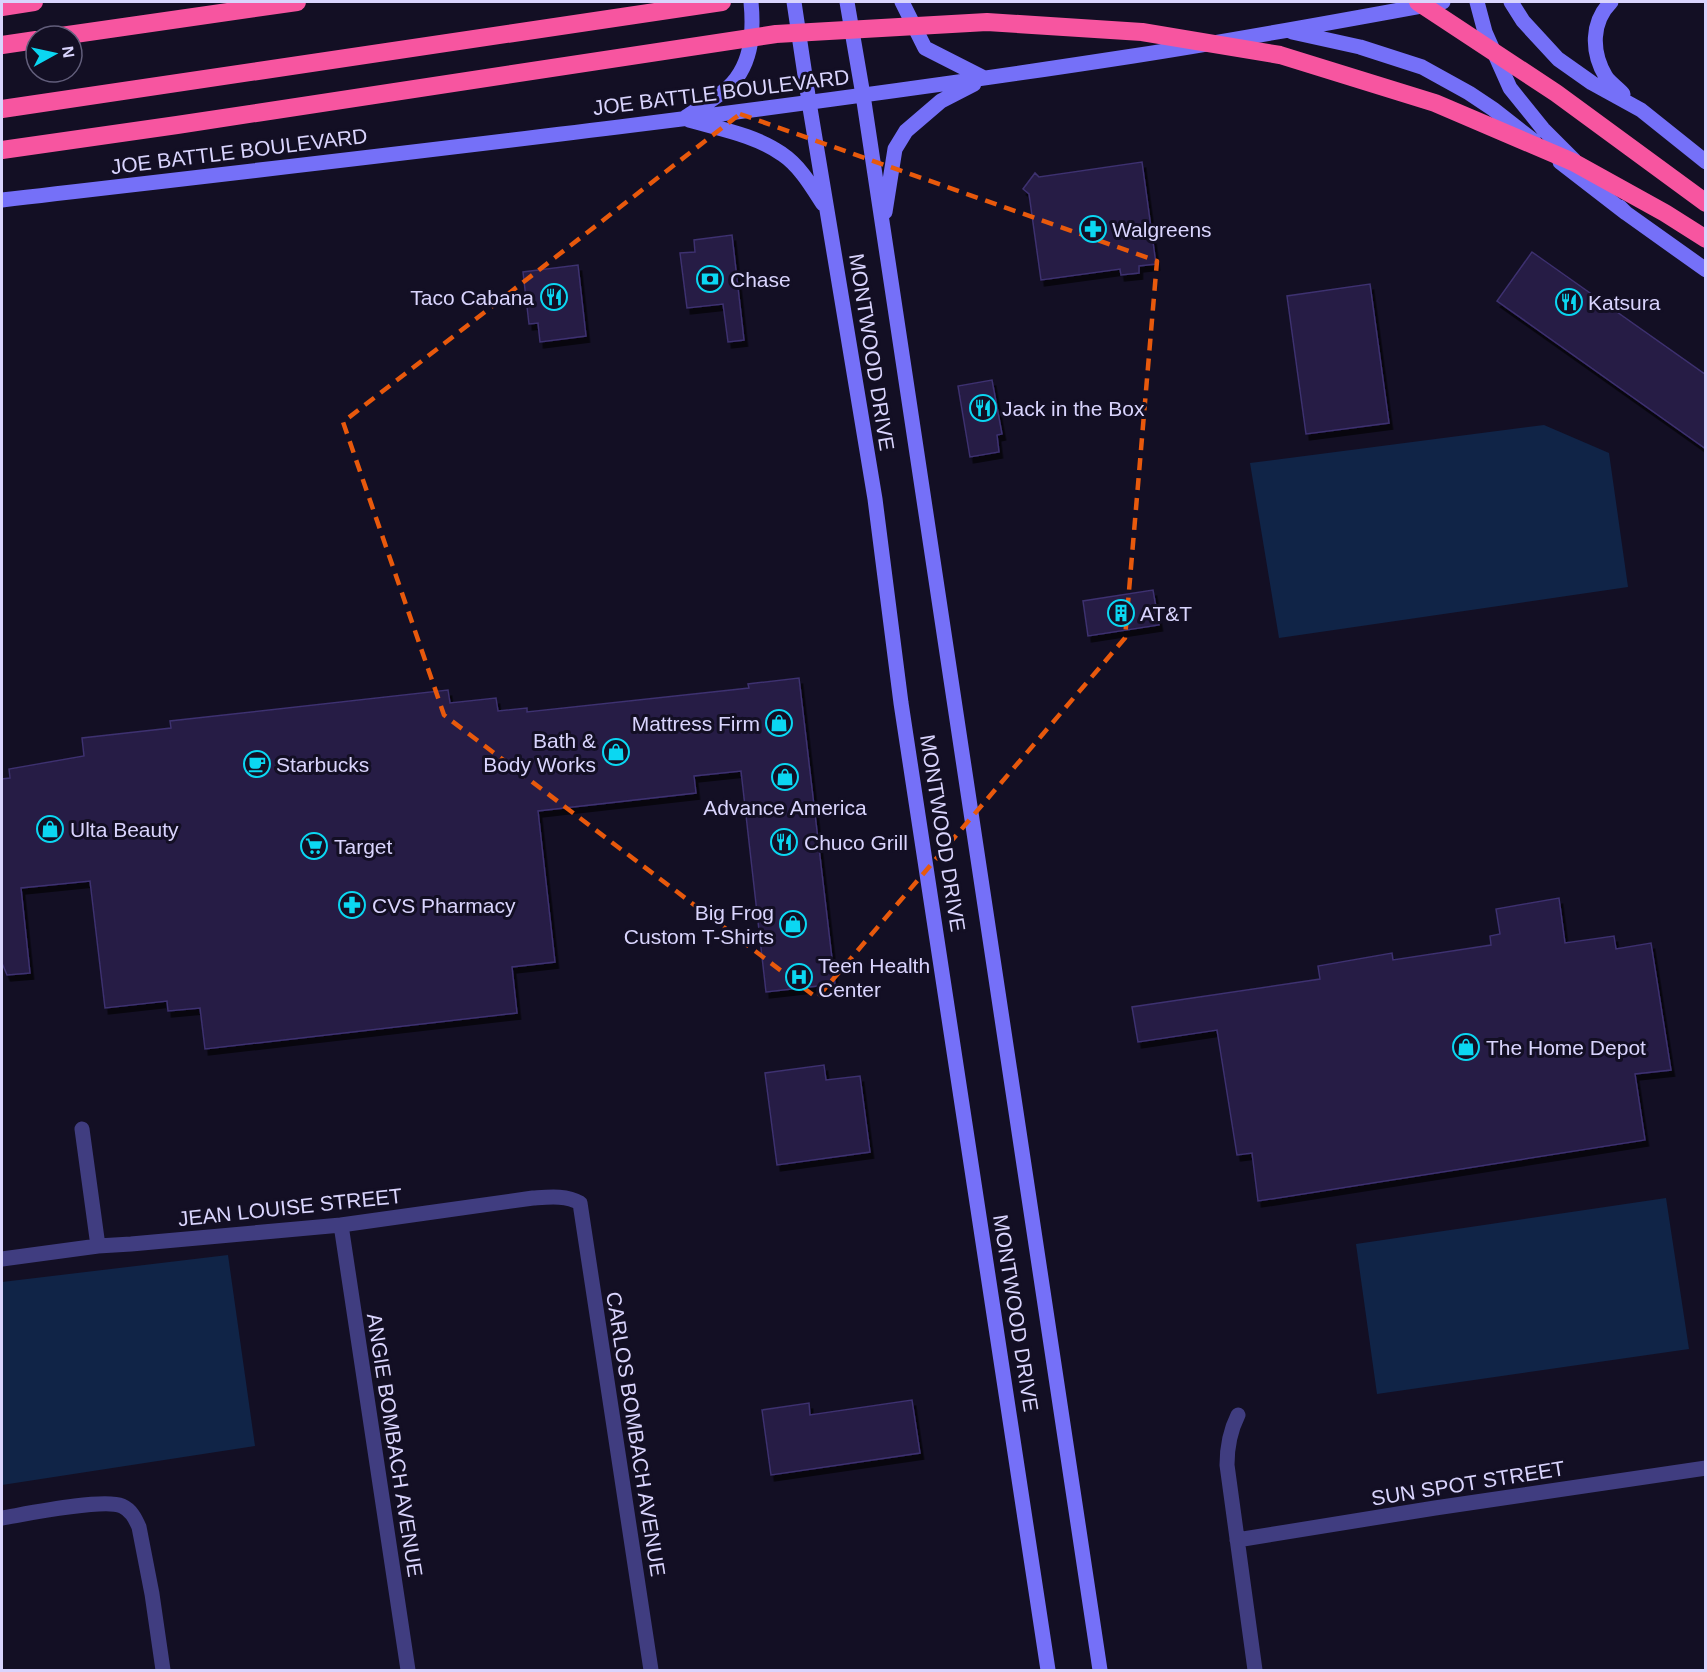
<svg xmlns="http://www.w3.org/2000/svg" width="1707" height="1672" font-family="Helvetica,sans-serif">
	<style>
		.water { fill: #102447 }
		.building { fill: #251c44; stroke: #3d306f; stroke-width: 1.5; filter: url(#shadow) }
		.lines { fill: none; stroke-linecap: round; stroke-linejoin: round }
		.street { stroke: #403d80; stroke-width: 15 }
		.secondary { stroke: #7570f8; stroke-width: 15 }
		.highway { stroke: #f755a0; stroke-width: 18 }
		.highway-bridge { stroke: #f755a0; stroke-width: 18 }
		.marked { fill: none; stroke: #e8590c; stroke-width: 4.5; stroke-dasharray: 12 8; stroke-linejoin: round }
		.labels { text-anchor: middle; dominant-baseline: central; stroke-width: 6; stroke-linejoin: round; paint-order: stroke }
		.street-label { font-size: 21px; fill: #d9d4fd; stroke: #130f24 }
		.poi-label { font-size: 21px; fill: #d9d4fd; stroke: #130f24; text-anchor: start }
	</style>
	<defs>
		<filter id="shadow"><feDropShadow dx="3.5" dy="6" stdDeviation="0" flood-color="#0009"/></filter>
	</defs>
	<rect width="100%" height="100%" fill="#130f24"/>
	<path class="water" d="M 1544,425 L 1609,453 L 1628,587 L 1279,638 L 1250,463 Z
		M 1666,1198 L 1689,1349 L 1377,1394 L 1356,1244 Z
		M 228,1255 L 255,1446 L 2,1485 L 2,1282 Z"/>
	<path class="building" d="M 1142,162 L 1156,264 L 1139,266 L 1139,273 L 1121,275 L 1120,269 L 1041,280 L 1029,194 L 1023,189 L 1035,173 L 1039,177 Z
		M 732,235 L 744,340 L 728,342 L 723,304 L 687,308 L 680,253 L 695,252 L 694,240 Z
		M 1532,252 L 1706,375 L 1706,449 L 1497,301 Z
		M 578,265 L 586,336 L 540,342 L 538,323 L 529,324 L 523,272 Z
		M 1370,284 L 1389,423 L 1306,434 L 1287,296 Z
		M 992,380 L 1002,434 L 997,435 L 999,452 L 970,457 L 958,386 Z
		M 1153,590 L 1159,625 L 1088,636 L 1083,601 Z
		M 799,678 L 835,984 L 766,992 L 741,771 L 694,776 L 696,793 L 538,811 L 555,962 L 512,967 L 517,1013 L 205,1049 L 200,1008 L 168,1011 L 167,1001 L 105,1008 L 90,881 L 21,888 L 30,973 L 7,975 L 2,963 L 2,779 L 10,778 L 9,769 L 84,756 L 82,738 L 171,728 L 170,721 L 448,690 L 450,703 L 496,698 L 498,711 L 527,708 L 527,712 L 749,688 L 748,684 Z
		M 1559,898 L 1565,943 L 1614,936 L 1616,949 L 1651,943 L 1671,1070 L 1635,1074 L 1645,1140 L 1258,1201 L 1252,1153 L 1237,1155 L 1217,1030 L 1138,1042 L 1132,1007 L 1320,979 L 1318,966 L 1392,953 L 1393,960 L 1491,945 L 1490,936 L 1500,934 L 1496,909 Z
		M 824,1065 L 826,1080 L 860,1076 L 870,1152 L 777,1165 L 765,1073 Z
		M 912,1400 L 920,1453 L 771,1475 L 762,1410 L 809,1403 L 810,1415 Z"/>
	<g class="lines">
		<path class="street" d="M 82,1129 L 98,1246
			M 341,1225 L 408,1670
			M 2,1259 L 98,1246 L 131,1244 L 341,1225 L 533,1198 C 549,1197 566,1195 580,1203 L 651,1670
			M 1238,1415 C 1230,1431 1227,1446 1227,1465 L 1255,1670
			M 2,1518 C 26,1514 103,1498 122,1506 C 131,1510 135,1518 139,1527 L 152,1594 L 163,1670
			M 1237,1540 L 1435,1508 L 1706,1468"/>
		<path class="secondary" d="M 794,2 L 809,102 L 875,499 L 901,703 L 1048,1670
			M 847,2 L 863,95 L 1100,1670
			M 902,2 L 925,48 L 984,78
			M 1477,2 L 1485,32 L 1510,88 L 1543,129 L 1574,160
			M 1511,2 L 1523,21 L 1558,59 L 1592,83 L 1641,110 L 1706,162
			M 1611,2 C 1591,22 1591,52 1606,77 C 1610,83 1618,88 1623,94
			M 1292,32 L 1360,47 L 1422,67 L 1469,93 L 1493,109 L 1534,141
			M 686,117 C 699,108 712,100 724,91 C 752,69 754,33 751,2
			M 689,120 C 720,129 755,135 782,154 C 800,166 812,187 823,204
			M 1560,162 L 1626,213
			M 2,200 C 379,156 757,114 1133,56 C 1237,40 1340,21 1443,2
			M 1620,207 L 1626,213 L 1706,270
			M 885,212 L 895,149 L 906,131 L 941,101 L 974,84"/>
		<path class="highway" d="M 2,7 L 34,2
			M 61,36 L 297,2
			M 2,45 L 36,40
			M 2,109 L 722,2"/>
		<path class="highway-bridge" d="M 1418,2 L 1556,93 L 1706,203
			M 2,150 L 177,125 L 776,34 L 987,22 L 1142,32 L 1280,55 L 1435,103 L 1573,162 L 1665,213 L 1706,239"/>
	</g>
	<path class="marked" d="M 740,114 L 1157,261 L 1125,638 L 817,998 L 444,715 L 343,422 Z"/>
	<defs>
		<symbol id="pharmacy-ring" viewBox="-11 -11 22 22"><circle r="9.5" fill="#130f24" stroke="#0bd7f2" stroke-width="1.5"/><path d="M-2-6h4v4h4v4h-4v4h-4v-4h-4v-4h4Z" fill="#0bd7f2"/></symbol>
		<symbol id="bank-ring" viewBox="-11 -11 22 22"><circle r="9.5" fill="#130f24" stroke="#0bd7f2" stroke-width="1.5"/><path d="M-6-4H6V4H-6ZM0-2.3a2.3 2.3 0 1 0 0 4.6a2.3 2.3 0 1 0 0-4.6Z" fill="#0bd7f2"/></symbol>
		<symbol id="restaurant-ring" viewBox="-11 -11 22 22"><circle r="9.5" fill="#130f24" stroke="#0bd7f2" stroke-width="1.5"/><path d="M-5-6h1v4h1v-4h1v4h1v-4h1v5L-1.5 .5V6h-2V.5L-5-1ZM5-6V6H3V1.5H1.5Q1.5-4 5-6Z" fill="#0bd7f2"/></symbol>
		<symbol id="building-ring" viewBox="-11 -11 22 22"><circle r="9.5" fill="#130f24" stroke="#0bd7f2" stroke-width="1.5"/><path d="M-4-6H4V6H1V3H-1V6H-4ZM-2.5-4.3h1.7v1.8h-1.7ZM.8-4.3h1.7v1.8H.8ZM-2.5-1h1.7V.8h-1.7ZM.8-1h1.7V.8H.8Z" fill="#0bd7f2"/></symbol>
		<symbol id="shop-ring" viewBox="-11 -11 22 22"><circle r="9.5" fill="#130f24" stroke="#0bd7f2" stroke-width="1.5"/><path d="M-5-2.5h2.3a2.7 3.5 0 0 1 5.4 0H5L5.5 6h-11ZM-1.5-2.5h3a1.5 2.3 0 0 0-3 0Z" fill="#0bd7f2"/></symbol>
		<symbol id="cafe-ring" viewBox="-11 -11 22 22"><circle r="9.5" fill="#130f24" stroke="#0bd7f2" stroke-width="1.5"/><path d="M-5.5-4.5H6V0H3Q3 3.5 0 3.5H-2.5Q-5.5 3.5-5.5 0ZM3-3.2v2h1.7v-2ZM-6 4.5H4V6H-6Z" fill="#0bd7f2"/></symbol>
		<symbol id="supermarket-ring" viewBox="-11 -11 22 22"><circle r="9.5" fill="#130f24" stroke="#0bd7f2" stroke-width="1.5"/><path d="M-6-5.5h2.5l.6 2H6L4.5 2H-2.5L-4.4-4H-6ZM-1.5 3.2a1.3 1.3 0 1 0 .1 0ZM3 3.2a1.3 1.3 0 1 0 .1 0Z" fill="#0bd7f2"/></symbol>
		<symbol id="hospital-ring" viewBox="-11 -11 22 22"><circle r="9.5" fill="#130f24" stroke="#0bd7f2" stroke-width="1.5"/><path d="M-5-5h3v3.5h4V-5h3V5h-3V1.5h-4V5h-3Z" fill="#0bd7f2"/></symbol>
	</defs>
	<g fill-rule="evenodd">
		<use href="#pharmacy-ring" x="1078" y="214" width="30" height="30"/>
		<use href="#bank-ring" x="695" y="264" width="30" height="30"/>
		<use href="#restaurant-ring" x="539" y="282" width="30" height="30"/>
		<use href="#restaurant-ring" x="1554" y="287" width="30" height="30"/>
		<use href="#restaurant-ring" x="968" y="393" width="30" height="30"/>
		<use href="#building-ring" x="1106" y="598" width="30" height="30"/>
		<use href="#shop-ring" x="764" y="708" width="30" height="30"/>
		<use href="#shop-ring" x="601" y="737" width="30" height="30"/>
		<use href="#cafe-ring" x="242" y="749" width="30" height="30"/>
		<use href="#shop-ring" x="770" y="762" width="30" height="30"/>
		<use href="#shop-ring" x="35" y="814" width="30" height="30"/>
		<use href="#restaurant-ring" x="769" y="827" width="30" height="30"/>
		<use href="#supermarket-ring" x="299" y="831" width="30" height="30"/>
		<use href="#pharmacy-ring" x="337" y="890" width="30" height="30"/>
		<use href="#shop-ring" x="778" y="909" width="30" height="30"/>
		<use href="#hospital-ring" x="784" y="962" width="30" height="30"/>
		<use href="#shop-ring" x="1451" y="1032" width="30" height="30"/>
	</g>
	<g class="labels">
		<g class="street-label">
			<text transform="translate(721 92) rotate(-7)">JOE BATTLE BOULEVARD</text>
			<text transform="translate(239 151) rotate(-7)">JOE BATTLE BOULEVARD</text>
			<text transform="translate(872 352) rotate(81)">MONTWOOD DRIVE</text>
			<text transform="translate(943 833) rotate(81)">MONTWOOD DRIVE</text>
			<text transform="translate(290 1207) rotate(-6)">JEAN LOUISE STREET</text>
			<text transform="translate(1016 1313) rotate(81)">MONTWOOD DRIVE</text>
			<text transform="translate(636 1434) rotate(81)">CARLOS BOMBACH AVENUE</text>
			<text transform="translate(395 1445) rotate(81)">ANGIE BOMBACH AVENUE</text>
			<text transform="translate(1468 1483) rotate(-9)">SUN SPOT STREET</text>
		</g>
		<g class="poi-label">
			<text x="1112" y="229">Walgreens</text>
			<text x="730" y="279">Chase</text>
			<text x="534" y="297" text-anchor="end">Taco Cabana</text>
			<text x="1588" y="302">Katsura</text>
			<text x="1002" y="408">Jack in the Box</text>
			<text x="1140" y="613">AT&amp;T</text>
			<text x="760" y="723" text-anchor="end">Mattress Firm</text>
			<text x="596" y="740" text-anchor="end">Bath &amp;<tspan x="596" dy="24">Body Works</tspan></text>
			<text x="276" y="764">Starbucks</text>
			<text x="785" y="807" text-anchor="middle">Advance America</text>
			<text x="70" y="829">Ulta Beauty</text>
			<text x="804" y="842">Chuco Grill</text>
			<text x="334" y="846">Target</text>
			<text x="372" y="905">CVS Pharmacy</text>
			<text x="774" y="912" text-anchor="end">Big Frog<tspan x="774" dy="24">Custom T-Shirts</tspan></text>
			<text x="818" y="965">Teen Health<tspan x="818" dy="24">Center</tspan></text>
			<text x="1486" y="1047">The Home Depot</text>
		</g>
	</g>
	<rect width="1707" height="1672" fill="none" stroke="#d9d4fd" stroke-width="6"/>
	<g transform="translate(54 54) rotate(82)"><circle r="28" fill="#130f24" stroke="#625e7b" stroke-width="1.5"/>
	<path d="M0-4.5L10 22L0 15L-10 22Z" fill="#0bd7f2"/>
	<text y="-9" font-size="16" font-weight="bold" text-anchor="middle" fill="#d9d4fd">N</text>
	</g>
</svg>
